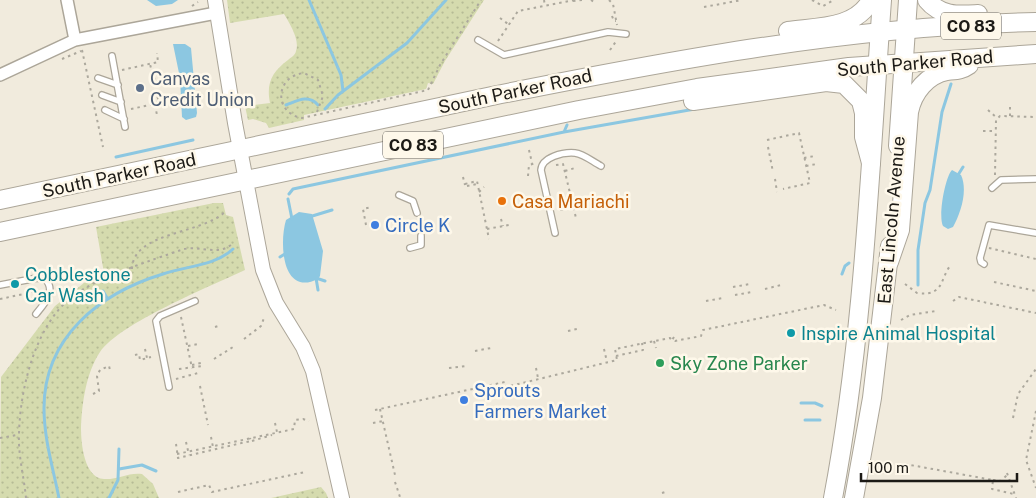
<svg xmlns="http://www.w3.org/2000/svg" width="1036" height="498" font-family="'Public Sans',sans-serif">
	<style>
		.grass { fill: url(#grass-dots) }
		.water { fill: #8cc7e1 }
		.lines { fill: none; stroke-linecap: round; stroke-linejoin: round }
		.stream { stroke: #8cc7e1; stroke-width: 3 }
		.service-casing { stroke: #aca699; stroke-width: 8 }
		.minor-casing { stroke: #aca699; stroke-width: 14 }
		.tertiary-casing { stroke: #aca699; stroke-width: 16 }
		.primary-casing { stroke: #aca699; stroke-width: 20 }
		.trunk-casing { stroke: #aca699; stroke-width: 20 }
		.path { stroke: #aca89d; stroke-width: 2; stroke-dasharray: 2.5 4; stroke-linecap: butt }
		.service { stroke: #fff; stroke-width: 5.5 }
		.minor { stroke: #fff; stroke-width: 11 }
		.tertiary { stroke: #fff; stroke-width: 14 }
		.primary { stroke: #fff; stroke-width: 18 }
		.trunk { stroke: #fff; stroke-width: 18 }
		.service-dot { fill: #5c6f8a; stroke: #fef8ea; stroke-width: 2 }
		.food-dot { fill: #e8710a; stroke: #fef8ea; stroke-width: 2 }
		.shop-dot { fill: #3f7fe0; stroke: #fef8ea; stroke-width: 2 }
		.culture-dot { fill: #0f9aa8; stroke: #fef8ea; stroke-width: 2 }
		.leisure-dot { fill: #2e9e5b; stroke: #fef8ea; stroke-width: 2 }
		.labels { text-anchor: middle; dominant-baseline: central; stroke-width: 5; stroke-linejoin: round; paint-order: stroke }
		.shield { fill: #fef8ea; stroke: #605d56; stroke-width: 1 }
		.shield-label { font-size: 16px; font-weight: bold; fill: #1c1a16 }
		.street-label { font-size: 18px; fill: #1c1a16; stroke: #fef8ea }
		.service-label { font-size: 18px; fill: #4e5e75; stroke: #fef8ea; text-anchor: start }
		.food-label { font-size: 18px; fill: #c56008; stroke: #fef8ea; text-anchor: start }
		.shop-label { font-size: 18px; fill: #366cbe; stroke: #fef8ea; text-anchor: start }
		.culture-label { font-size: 18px; fill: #0d838f; stroke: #fef8ea; text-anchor: start }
		.leisure-label { font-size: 18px; fill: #27864d; stroke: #fef8ea; text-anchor: start }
	</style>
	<defs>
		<pattern id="grass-dots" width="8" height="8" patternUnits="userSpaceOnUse" patternTransform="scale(1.25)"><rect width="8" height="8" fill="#d5dbae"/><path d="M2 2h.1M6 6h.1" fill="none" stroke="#b6bb95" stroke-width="1.8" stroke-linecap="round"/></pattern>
	</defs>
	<rect width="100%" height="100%" fill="#f1ebdd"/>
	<path class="grass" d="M 227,0 L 484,0 L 445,61 L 433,84 L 428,83 L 426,89 L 304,115 L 304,120 L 269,128 L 266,123 L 253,119 L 248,120 L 245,106 L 270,103 C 266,83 272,72 288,60 C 291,57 295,56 296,51 C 300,40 290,24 284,14 L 230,23 Z
		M 214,203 L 223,203 L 226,215 L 233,217 L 245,270 C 211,286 120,323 100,352 C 86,373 82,403 81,428 C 81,443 84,478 104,479 C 117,480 129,472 142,474 L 153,484 L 159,498 L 0,498 L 1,377 L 55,306 L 84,283 L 104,273 L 96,227 Z
		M 321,487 L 326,493 L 328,498 L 271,498 Z"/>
	<path class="water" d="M 147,0 L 178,0 L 172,4 L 156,6 Z
		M 173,44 L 185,44 L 191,48 L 197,113 L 196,117 L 186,120 L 182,117 L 180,78 Z
		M 952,170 L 961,175 C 968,190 961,213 953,227 L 948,229 L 943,226 C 938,217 945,177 952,170 Z
		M 299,212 L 312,214 L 323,251 L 320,276 L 318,279 C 282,297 279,243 286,220 Z"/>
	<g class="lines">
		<path class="stream" d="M 309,0 L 341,75 L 343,91
			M 286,105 C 297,101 308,94 318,105
			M 325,109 L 338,95 L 407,43 L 446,0
			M 564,132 L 567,125
			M 116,157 L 193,140
			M 958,175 L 963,167
			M 289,194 L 293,189 L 564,132 L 695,109
			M 288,199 L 292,219
			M 309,217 L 332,210
			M 280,257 L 288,252
			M 842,274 L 845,266 L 849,263
			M 316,278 L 318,290
			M 316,278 L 325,281
			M 918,285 L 918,250 L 925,203 L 930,190 L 942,112 L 951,84
			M 103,291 L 107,298
			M 838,332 L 839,327
			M 801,403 L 815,403 L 822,406
			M 805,420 L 820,420
			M 119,469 L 142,465 L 156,471
			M 59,498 C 53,468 44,439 44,408 C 44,337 100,293 163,274 C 186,266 215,266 233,249
			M 109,498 L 118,480 L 119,449"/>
		<defs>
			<path id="service" d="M 478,40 L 504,55 L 608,32 L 626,34
				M 112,56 L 125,127
				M 98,78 L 118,85
				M 102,95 L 121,102
				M 105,110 L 124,119
				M 992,188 L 1001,180 L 1036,179
				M 399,195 L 413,201 L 417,213
				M 555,233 L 541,170 C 542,157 563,152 575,153 C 584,154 593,162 601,166
				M 410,248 L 421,245 L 421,236
				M 984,264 L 981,262 L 980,258 L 989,225 L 1036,233
				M 0,285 L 37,278 L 45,279 C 57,291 44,304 36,314
				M 169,387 L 156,321 L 160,316 L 195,301"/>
			<path id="minor" d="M 67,0 L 75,40
				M 0,75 L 75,40 L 216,13"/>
			<path id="tertiary" d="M 215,0 L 235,123 L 263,270 L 276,303 L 303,347 L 313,371 L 342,498"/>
			<path id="primary" d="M 898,146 L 908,0
				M 833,498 C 864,334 870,166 882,0
				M 854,498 L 872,398 L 890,246"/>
			<path id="trunk" d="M 927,0 C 941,17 959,15 978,14
				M 788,31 C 816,27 856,29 871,0
				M 693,101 L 826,82 L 844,84 L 861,101 L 864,113 L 864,137 L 871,163
				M 0,200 C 164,165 328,130 492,96 C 671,60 852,26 1036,22
				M 0,232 L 579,110 L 697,88 L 849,67 L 1036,54
				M 889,262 L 900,230 L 909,112 C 913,92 927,75 947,71 C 956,70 962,70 969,65"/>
		</defs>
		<use href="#service" class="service-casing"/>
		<use href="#minor" class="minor-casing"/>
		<use href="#tertiary" class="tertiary-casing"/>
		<use href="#primary" class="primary-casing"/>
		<use href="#trunk" class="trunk-casing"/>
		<path class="path" d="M 544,0 L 545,6
			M 591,0 L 594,2
			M 609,0 L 613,4 L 617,25
			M 812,0 L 823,6 L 834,0
			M 573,1 L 582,0
			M 192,6 L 198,2
			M 704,7 L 742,0
			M 612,16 L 614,21 L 616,21
			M 500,18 L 508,24
			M 498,41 L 518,11 L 574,0
			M 82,50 L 103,147
			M 610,50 L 617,40
			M 62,59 L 81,51
			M 122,70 L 158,62 L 157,53
			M 153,79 L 163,77
			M 155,105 L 157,115
			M 1010,107 L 1010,117
			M 131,109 L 159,103 L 150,64
			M 988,110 L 997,118
			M 317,112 L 323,96 L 318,80 L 304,73 C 275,76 273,113 302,118 L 428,90 L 440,65 L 481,0
			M 983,131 L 995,131
			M 767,140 L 799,133 L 810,183 L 783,189
			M 768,147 L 773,172
			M 529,150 L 532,163
			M 804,158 L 815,156
			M 556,165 L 563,164 L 576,218
			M 806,166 L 817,164
			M 565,171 L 575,168
			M 995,175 L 996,120 L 1000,116 L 1036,117
			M 528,176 L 529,165 L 536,163
			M 463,177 L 465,185
			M 775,179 L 777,192
			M 465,184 L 477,181 L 489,239
			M 467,186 L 477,184
			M 479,192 L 484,187
			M 560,210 L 573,207
			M 501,219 L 503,226
			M 366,225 L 363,209 L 372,207
			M 487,229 L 509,225
			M 989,248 L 1036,259
			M 132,269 C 133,231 202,235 226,211
			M 994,282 L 1036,291
			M 905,284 L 917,293 C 945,297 940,277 951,265
			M 733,287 L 750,284
			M 765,289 L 781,285
			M 735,295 L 752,292
			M 0,299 L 33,292
			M 706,301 L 723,298
			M 953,301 L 959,297 L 1036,313
			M 181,317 L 192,368
			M 901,320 L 910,315 L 936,311
			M 215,327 L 218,326
			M 568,331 L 577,329
			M 674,337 L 672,340 L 675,341 L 701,336 L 703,330 L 824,305 L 836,310
			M 244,339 L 261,326 L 264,318
			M 654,341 L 656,348
			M 188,346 L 198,344
			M 145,349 L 147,358
			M 604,349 L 607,362
			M 475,351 L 491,348
			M 135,355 L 139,354 L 140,360 L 151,357
			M 616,356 L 643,350 L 642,343
			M 214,359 L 233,347
			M 192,365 L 201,363
			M 449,368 L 466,366
			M 536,368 L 538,378
			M 179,369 L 202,366
			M 176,379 L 198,373
			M 200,386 L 208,425
			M 93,394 L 99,391 L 97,376 L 100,370 L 109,366 L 110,370
			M 380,409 L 395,475
			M 375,410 L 505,382 L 506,387 L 617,360 L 615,349 L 670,338 L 672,340
			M 1036,411 L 1026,460 L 1036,488
			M 1013,418 L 1018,394 L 1036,369
			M 275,423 L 277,432
			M 373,423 L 383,421
			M 211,437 L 213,447
			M 0,438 L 17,435
			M 252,441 L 272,435
			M 186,442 L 189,455
			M 176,444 L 178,458 L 246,442 L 251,441 L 250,438
			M 177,454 L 294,429 L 295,420 L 303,419 L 309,421
			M 905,464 L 993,480 L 992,489 L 1014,494
			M 1007,473 L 1016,498
			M 993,480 L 1001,481 L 1007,475
			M 395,482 L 400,497
			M 178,492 L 209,485 L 212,492 L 305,472
			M 662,493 L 668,491
			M 26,498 C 24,477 18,455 19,434 C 20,389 35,325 73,296 C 96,278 152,260 181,250 C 197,244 218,257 232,244"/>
		<use href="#service" class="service"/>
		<use href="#minor" class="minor"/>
		<use href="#tertiary" class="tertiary"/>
		<use href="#primary" class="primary"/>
		<use href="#trunk" class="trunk"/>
	</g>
	<circle class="service-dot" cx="140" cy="88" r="5"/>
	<circle class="food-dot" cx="502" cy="201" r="5"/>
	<g class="shop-dot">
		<circle cx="375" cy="225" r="5"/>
		<circle cx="464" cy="400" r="5"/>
	</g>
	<g class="culture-dot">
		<circle cx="15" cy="284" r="5"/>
		<circle cx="791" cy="333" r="5"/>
	</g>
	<circle class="leisure-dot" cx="660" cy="363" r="5"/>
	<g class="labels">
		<g class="shield">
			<rect x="941" y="12.5" width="60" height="27" rx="4"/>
			<rect x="383" y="131.5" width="60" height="27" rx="4"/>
		</g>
		<g class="shield-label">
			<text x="971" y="26">CO 83</text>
			<text x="413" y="145">CO 83</text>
		</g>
		<g class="street-label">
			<text transform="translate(915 63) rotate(-5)">South Parker Road</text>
			<text transform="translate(515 91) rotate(-12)">South Parker Road</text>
			<text transform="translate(119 175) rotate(-12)">South Parker Road</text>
			<text transform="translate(891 220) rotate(-85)">East Lincoln Avenue</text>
		</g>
		<g class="service-label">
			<text x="150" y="78">Canvas<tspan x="150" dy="21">Credit Union</tspan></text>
		</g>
		<g class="food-label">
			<text x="512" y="201">Casa Mariachi</text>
		</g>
		<g class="shop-label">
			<text x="385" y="225">Circle K</text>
			<text x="474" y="390">Sprouts<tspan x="474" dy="21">Farmers Market</tspan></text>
		</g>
		<g class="culture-label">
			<text x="25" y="274">Cobblestone<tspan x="25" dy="21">Car Wash</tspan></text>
			<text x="801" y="333">Inspire Animal Hospital</text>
		</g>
		<g class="leisure-label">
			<text x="670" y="363">Sky Zone Parker</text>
		</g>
	</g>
	<path d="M861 473v8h156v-8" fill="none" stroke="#1c1a16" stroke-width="2.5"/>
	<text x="868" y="473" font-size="15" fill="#1c1a16" stroke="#fef8ea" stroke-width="4" paint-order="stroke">100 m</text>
</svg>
